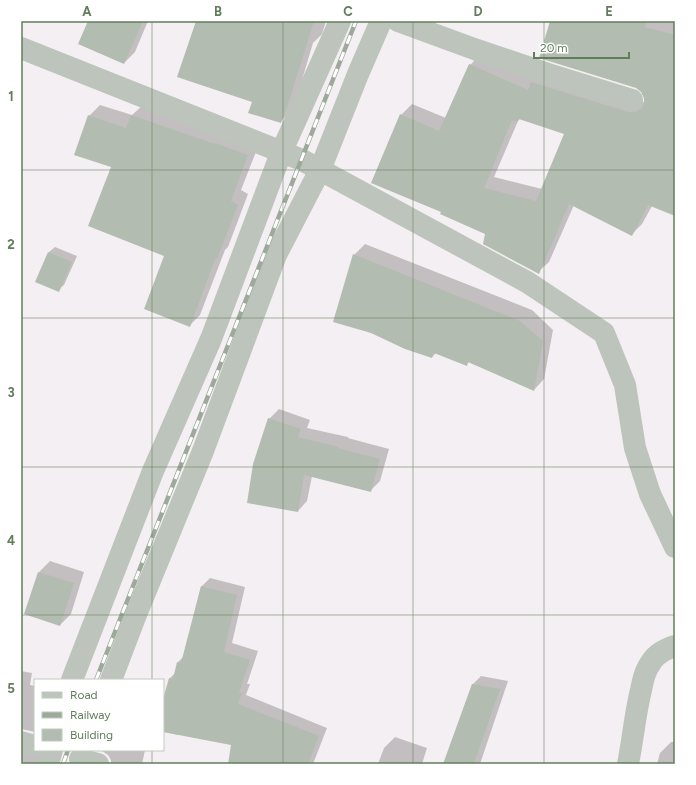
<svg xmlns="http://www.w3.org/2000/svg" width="696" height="785" font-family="Figtree,sans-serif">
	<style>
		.shadow { fill: #0003; fill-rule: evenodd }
		.building { fill: #b3bcb0; fill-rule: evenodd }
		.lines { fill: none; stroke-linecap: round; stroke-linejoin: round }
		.minor { stroke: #bdc4bb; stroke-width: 22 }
		.rail-casing { stroke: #9da99a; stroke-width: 4.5 }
		.rail { stroke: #fff; stroke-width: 3; stroke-dasharray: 9; stroke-linecap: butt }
		.grid { fill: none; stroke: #627d5c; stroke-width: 1; stroke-opacity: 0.55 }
		.neatline { fill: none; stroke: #627d5c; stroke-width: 1.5 }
		.grid-label { font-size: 13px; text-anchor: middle; font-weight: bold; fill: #627d5c }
	</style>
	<rect width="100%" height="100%" fill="#f4eff2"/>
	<path class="shadow" d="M 89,21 L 148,21 L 135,52 L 124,63 Z
		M 201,21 L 326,21 L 322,34 L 313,43 L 299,90 L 290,112 L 280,122 L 253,101 Z
		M 551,21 L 675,21 L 675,215 L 652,206 L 642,224 L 632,234 L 574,205 L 549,262 L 538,272 L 486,234 L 442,212 L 401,115 L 412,104 L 446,118 L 470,65 L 481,54 L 640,102 L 645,102 L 642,91 ZM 520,119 L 565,133 L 542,189 L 494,177 L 518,121 Z
		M 100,105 L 132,115 L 143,105 L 259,144 L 241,190 L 248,194 L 228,247 L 225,250 L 200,315 L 189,326 L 166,255 L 112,166 L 89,116 Z
		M 365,244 L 532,310 L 553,330 L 544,379 L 534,390 L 470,361 L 466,365 L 436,353 L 432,357 L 371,332 L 354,255 Z
		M 55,247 L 77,256 L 64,285 L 58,290 L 37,281 L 49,252 Z
		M 279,409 L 310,420 L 307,428 L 348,437 L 348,438 L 389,449 L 380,481 L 370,491 L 312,476 L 307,501 L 298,511 L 269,419 Z
		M 50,561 L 84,572 L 71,614 L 60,625 L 39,572 Z
		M 210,578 L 245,587 L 232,643 L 258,651 L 247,684 L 250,684 L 246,695 L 327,728 L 313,764 L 230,764 L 232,744 L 179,734 L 178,735 L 163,731 L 163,702 L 170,678 L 176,672 L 178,662 L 184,656 L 201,587 Z
		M 21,671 L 32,673 L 30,685 L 35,686 L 35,732 L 21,729 Z
		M 481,676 L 508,681 L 480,764 L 444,764 L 472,685 Z
		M 395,737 L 427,748 L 422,764 L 378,764 L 384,748 Z
		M 21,738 L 35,746 L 45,764 L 21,764 Z
		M 671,742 L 675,742 L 675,764 L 657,764 L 660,753 Z
		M 98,750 L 145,750 L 142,764 L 111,764 L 111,760 L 108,755 L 102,751 Z"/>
	<path class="building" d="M 88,21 L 143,21 L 124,64 L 78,44 Z
		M 196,21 L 314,21 L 289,101 L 281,123 L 248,113 L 252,102 L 177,77 Z
		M 550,21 L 647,21 L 645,27 L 675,35 L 675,216 L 648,205 L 632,236 L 569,204 L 539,274 L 483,244 L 485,234 L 440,214 L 441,212 L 371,183 L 400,114 L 439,131 L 469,64 L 528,90 L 531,82 L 628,112 L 635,112 L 641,109 L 644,103 L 644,98 L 641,92 L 636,88 L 539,58 ZM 519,119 L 564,134 L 536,201 L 484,188 L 512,120 L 517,122 Z
		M 88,115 L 126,128 L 131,115 L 215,144 L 215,143 L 248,155 L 231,201 L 238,205 L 217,259 L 215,259 L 190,327 L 144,309 L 164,256 L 88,226 L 111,167 L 74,155 Z
		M 48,252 L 72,262 L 59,292 L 35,282 Z
		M 353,254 L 520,321 L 543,341 L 534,391 L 468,362 L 467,366 L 434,353 L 432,358 L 405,349 L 371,333 L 333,322 Z
		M 268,418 L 301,429 L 298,437 L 338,447 L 338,448 L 380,459 L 371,492 L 304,475 L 298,512 L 247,503 L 253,464 Z
		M 38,572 L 74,583 L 60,626 L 24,614 Z
		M 201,586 L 237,595 L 224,652 L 250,660 L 239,692 L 242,693 L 238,704 L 319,736 L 308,764 L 228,764 L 231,745 L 163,732 L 163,699 L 169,678 L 173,679 L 177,662 L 181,663 Z
		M 472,684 L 500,689 L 474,764 L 443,764 Z"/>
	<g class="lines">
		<path class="minor" d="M 398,21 L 477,50 L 548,74 L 632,100
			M 21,48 L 302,160 L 527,282 L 604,333 L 625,385 L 635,448 L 650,494 L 675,547
			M 72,680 L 153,471 L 211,339 L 281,153 L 340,21
			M 111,680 L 135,617 L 203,451 L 276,255 L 320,170 L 358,74 L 381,21
			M 21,742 L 35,746
			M 80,759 L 98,764
			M 48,764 L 52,750
			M 628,764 C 633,739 635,714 641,690 C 643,680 645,670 652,661 C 657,653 666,649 675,646"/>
		<defs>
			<path id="rail" d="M 96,680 L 356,21
				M 63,764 L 68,750"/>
		</defs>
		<use href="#rail" class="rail-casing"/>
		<use href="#rail" class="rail"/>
	</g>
	<path class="grid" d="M 152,21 L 152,680M 283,21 L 283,764M 413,21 L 413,764M 544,21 L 544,764M 21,170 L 675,170M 21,318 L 675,318M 21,467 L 675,467M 21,615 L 675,615M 152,750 L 152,764"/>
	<rect width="696" height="785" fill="none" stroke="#ffffff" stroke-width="44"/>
	<rect x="34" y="679" width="130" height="72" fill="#ffffff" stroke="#c0cbbe"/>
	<rect x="42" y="692" width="20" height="6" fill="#bdc4bb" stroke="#c0cbbe"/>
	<text x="70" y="699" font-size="12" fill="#627d5c">Road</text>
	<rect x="42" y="712" width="20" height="6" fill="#9da99a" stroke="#c0cbbe"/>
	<text x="70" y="719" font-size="12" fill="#627d5c">Railway</text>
	<rect x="42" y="729" width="20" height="12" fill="#b3bcb0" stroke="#c0cbbe"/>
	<text x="70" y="739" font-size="12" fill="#627d5c">Building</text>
	<path d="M534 52v6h95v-6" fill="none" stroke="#627d5c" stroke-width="2"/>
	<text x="540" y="52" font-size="12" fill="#627d5c" stroke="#ffffff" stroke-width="3" paint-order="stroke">20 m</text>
	<rect x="22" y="22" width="652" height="741" class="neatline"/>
	<g class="grid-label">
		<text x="87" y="16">A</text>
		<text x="218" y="16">B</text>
		<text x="348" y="16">C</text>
		<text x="478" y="16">D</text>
		<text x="609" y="16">E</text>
		<text x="11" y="101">1</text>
		<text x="11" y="249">2</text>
		<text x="11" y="397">3</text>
		<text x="11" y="545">4</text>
		<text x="11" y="693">5</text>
	</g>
</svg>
